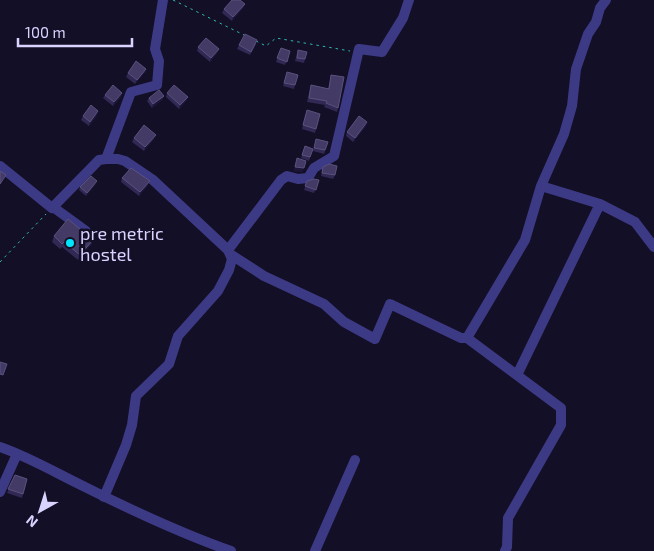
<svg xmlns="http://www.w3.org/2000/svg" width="654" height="551" font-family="'Exo 2',sans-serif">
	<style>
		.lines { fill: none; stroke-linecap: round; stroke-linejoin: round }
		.path { stroke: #2fb8b0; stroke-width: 1; stroke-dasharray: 2.5 4; stroke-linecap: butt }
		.minor { stroke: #3d3a85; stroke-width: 10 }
		.wall { fill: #312854 }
		.shaded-wall { fill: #1d163a }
		.building { fill: #433a66; stroke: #5a527e }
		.poi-dot { fill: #00e5ff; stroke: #130f26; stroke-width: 2 }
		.labels { text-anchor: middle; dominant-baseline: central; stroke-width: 5; stroke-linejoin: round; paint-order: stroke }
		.poi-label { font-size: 18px; fill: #d9d4ff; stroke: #130f26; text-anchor: start }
	</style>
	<rect width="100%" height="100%" fill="#130f26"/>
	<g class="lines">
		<path class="path" d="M 173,0 L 244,35
			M 256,41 L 266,46 L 276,38 L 350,51
			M 0,262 L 46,214"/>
		<path class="minor" d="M 163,0 L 155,49 L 159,61 L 157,85 L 131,92 L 106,159 L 118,159 L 125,161 L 153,180 L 228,250
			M 0,166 L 52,208 L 99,160 L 106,159
			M 541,186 L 600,204 L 635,222 L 654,247
			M 53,207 L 86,231
			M 230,254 L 264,276 L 324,304 L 344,322 L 375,339 L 390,304 L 461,338 L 467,338
			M 517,375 L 600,204
			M 0,447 C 29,457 56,473 83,486 C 131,510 180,533 231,551
			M 0,492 L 17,454
			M 104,497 L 126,445 L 132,425 L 136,396 L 169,364 L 178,336 L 218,291 L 229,270 L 232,259 L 228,250 L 281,180 L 287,176 L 298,179 L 308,178 L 314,168 L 334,156 L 359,49 L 382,52 L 403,18 L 409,0
			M 315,551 L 355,460
			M 505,551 L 507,547 L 508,518 L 561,425 L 561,408 L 467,338 L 525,240 L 541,186 L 564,134 L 572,106 L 576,69 L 588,34 L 596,22 L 600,8 L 606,0"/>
	</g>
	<path class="wall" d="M 245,4 L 243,8 L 232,21 L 222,13 L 224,9 Z
		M 256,44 L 250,55 L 237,49 L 239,45 Z
		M 198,47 L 219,49 L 217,53 L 210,62 L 197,51 Z
		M 281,48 L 290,51 L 285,65 L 276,62 Z
		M 298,50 L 305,59 L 304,63 L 295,61 Z
		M 146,69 L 145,72 L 135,84 L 126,77 L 128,73 Z
		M 287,72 L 295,85 L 294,89 L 283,86 Z
		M 331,75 L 338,108 L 337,112 L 324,107 L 325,105 L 307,102 L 311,85 L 328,89 Z
		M 167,93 L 188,97 L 186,101 L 179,109 L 166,97 Z
		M 105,95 L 121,97 L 113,106 L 103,98 Z
		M 164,96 L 162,100 L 152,108 L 147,101 L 149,98 Z
		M 306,114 L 320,114 L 315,133 L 302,129 Z
		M 97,115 L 89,126 L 81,120 L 83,116 Z
		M 366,126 L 353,142 L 346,136 L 347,132 Z
		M 134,138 L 154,139 L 144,151 L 132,142 Z
		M 316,139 L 328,142 L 324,154 L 313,151 Z
		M 305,146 L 313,149 L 309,161 L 301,158 Z
		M 323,167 L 335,175 L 333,179 L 321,176 Z
		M 122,178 L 148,185 L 139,196 L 121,182 Z
		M 319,180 L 314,193 L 304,190 L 307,181 Z
		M 95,185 L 86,196 L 79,190 L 80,187 Z
		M 54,236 L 93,240 L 91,245 L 78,260 L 62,247 L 60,249 L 52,242 Z
		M 15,475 L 27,479 L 22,498 L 7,493 Z"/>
	<path class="shaded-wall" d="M 245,4 L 243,8 L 232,21 L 233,17 Z
		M 219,49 L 217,53 L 210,62 L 211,58 Z
		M 146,69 L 145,72 L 135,84 L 137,80 Z
		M 122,93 L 121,97 L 113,106 L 114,102 Z
		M 164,96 L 162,100 L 152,108 L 153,104 Z
		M 188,97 L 186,101 L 179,109 L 180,105 Z
		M 98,111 L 97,115 L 89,126 L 90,122 Z
		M 367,122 L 366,126 L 353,142 L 355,138 Z
		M 156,135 L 154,139 L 144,151 L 145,147 Z
		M 295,167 L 304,168 L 302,172 L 293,171 Z
		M 97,181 L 95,185 L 86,196 L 87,193 Z
		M 150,181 L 148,185 L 139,196 L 140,192 Z
		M 93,240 L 91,245 L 78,260 L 80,255 Z"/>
	<path class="building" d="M 232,0 L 240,0 L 245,4 L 233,17 L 224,9 Z
		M 245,34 L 257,40 L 251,52 L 239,45 Z
		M 206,38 L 219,49 L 211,58 L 198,47 Z
		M 281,48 L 290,51 L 287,62 L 277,58 Z
		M 298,50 L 307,52 L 305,59 L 297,58 Z
		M 136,61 L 146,69 L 137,80 L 128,73 Z
		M 287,72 L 298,75 L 295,85 L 284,83 Z
		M 331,75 L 344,77 L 338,108 L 326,103 L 327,101 L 309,98 L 311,85 L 329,89 Z
		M 113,85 L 122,93 L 114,102 L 105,95 Z
		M 174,85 L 188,97 L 180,105 L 167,93 Z
		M 159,90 L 164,96 L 153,104 L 149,98 Z
		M 91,105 L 98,111 L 90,122 L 83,116 Z
		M 307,110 L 320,114 L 316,129 L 303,125 Z
		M 359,116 L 367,122 L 355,138 L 347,132 Z
		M 144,125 L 156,135 L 145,147 L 134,138 Z
		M 316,139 L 328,142 L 325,150 L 314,148 Z
		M 305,146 L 313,149 L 310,157 L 302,155 Z
		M 297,158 L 306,161 L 304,168 L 295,167 Z
		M 329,164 L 337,166 L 335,175 L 322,173 L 323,167 Z
		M 131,168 L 150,181 L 140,192 L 122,178 Z
		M 0,171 L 6,175 L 0,184 Z
		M 91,176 L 97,181 L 87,193 L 80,187 Z
		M 314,179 L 319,180 L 316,190 L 305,186 L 307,181 Z
		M 68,219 L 93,240 L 80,255 L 64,242 L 62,244 L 54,236 Z
		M 0,362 L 7,364 L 3,375 L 0,374 Z
		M 15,475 L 27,479 L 23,494 L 8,489 Z"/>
	<circle class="poi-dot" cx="70" cy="243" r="5"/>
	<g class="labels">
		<g class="poi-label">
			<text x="80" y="233">pre metric<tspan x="80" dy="21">hostel</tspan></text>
		</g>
	</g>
	<g transform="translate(40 511) rotate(219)" stroke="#130f26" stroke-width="4" paint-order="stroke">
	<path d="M0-4L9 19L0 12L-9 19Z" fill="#d9d4ff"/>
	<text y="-8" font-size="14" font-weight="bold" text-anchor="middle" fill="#d9d4ff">N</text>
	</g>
	<path d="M18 38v8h114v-8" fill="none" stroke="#d9d4ff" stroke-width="2.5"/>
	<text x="25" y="38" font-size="15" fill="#d9d4ff" stroke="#130f26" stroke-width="4" paint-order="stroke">100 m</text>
</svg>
